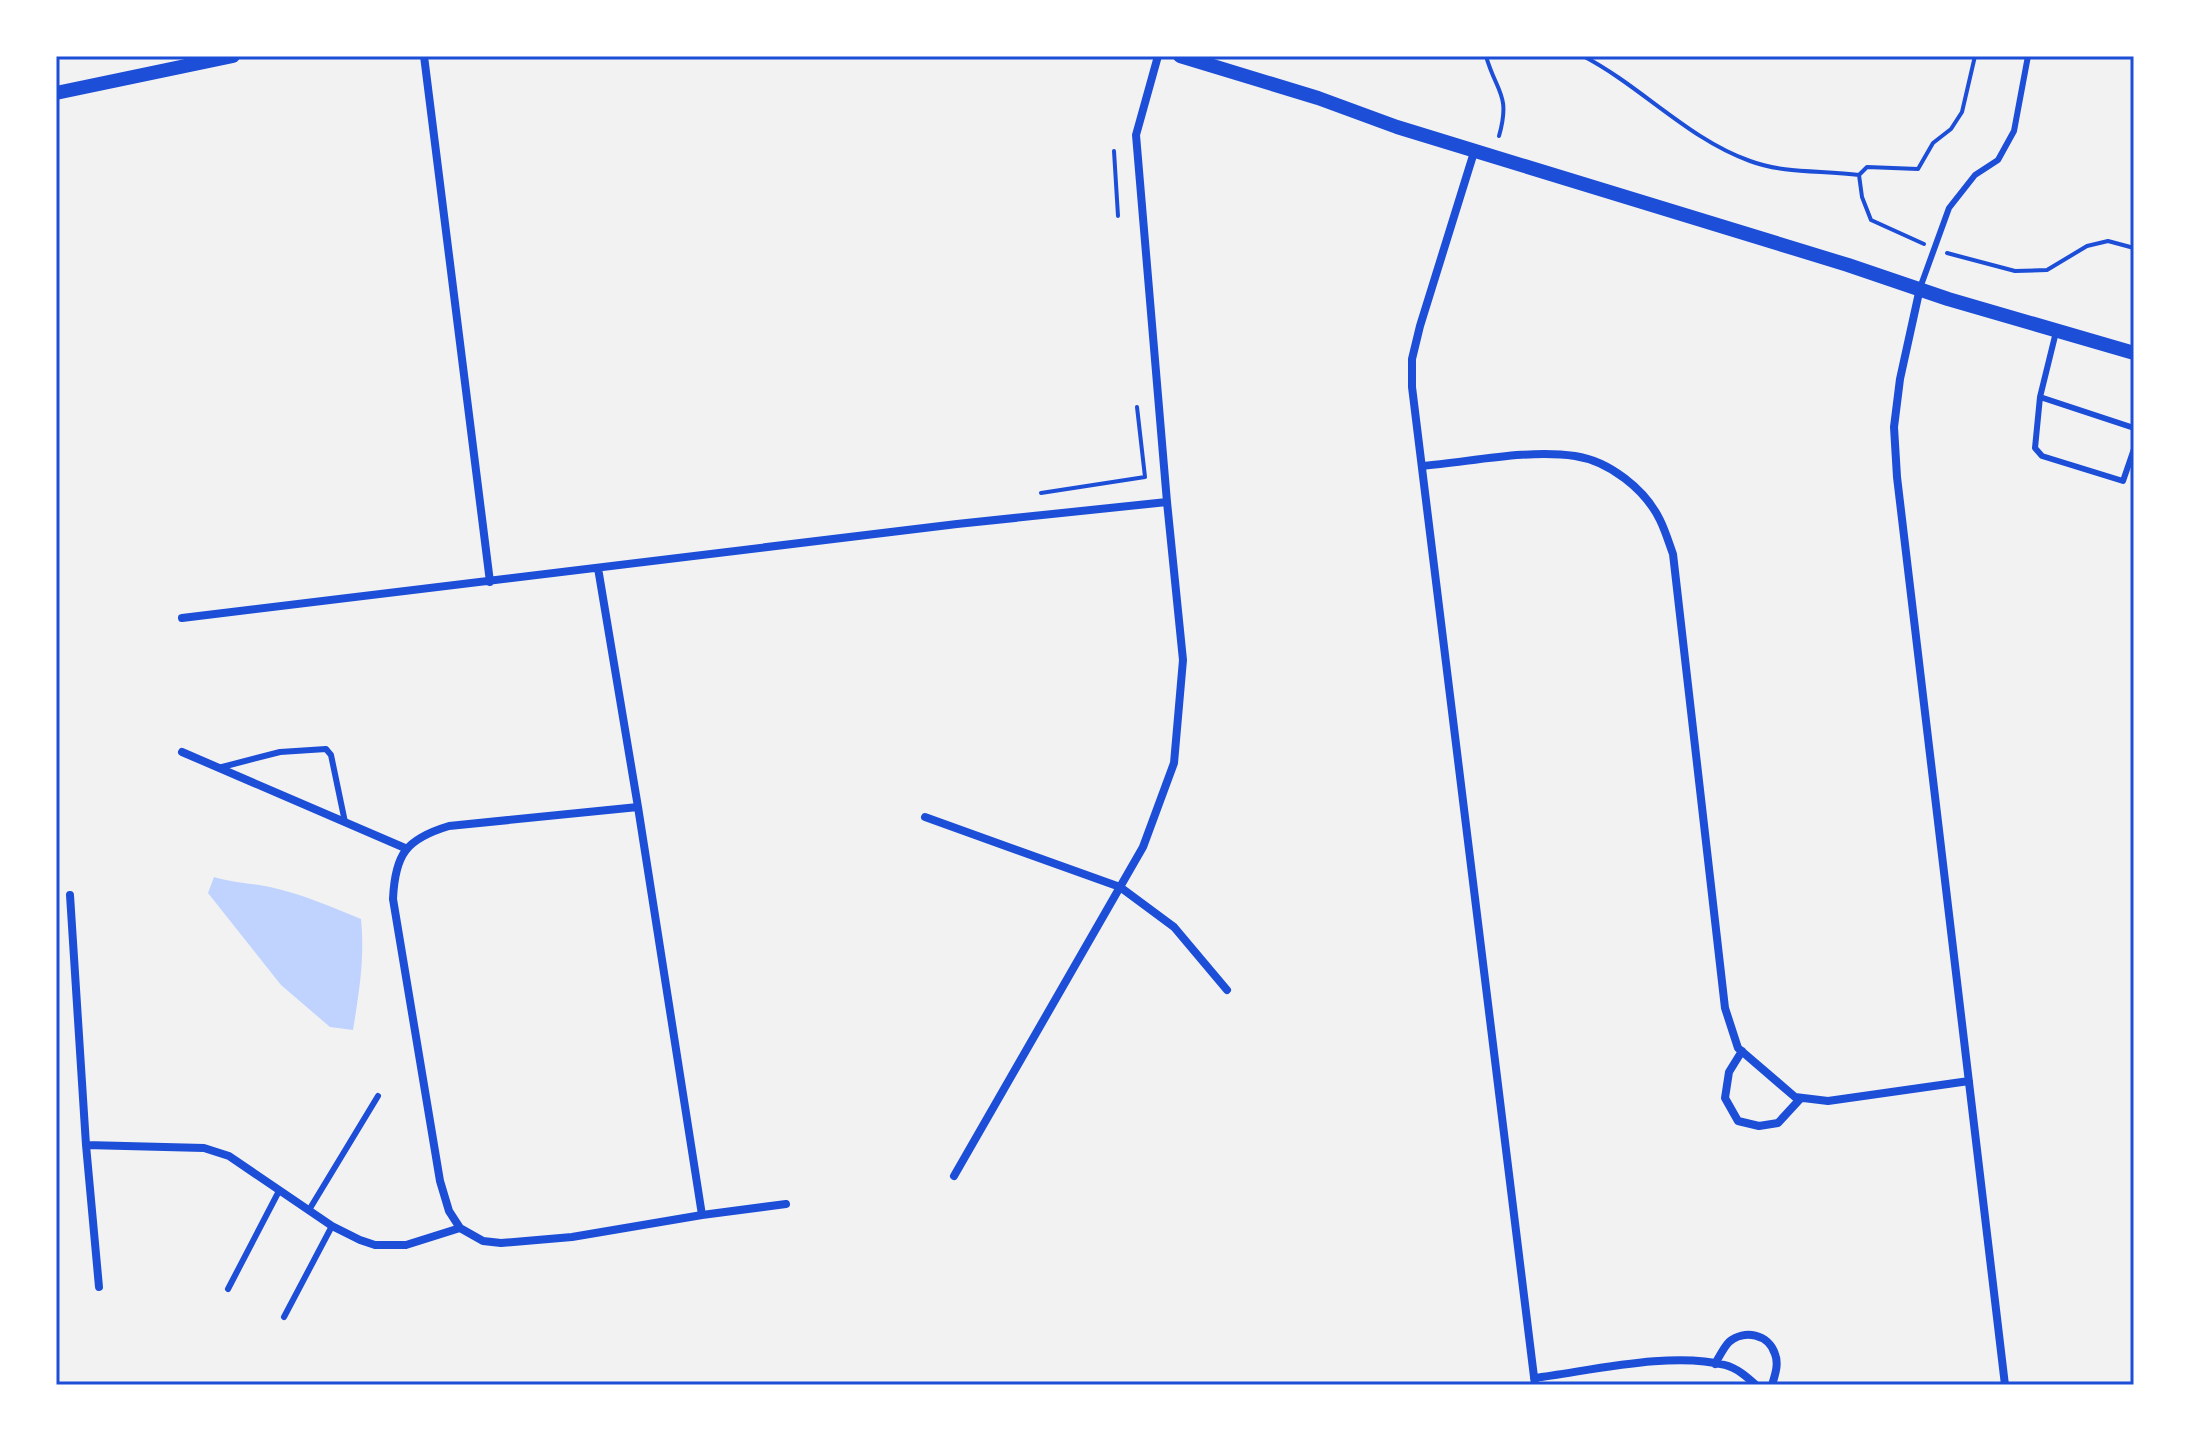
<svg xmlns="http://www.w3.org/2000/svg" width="2190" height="1441" font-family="Montserrat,sans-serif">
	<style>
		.water { fill: #bfd3fe }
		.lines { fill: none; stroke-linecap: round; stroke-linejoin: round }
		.path { stroke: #1d4ed8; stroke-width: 4 }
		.service { stroke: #1d4ed8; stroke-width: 6 }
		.minor { stroke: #1d4ed8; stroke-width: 8 }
		.tertiary { stroke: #1d4ed8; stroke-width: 14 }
		.neatline { fill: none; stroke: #1d4ed8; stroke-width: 3 }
	</style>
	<rect width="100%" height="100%" fill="#f2f2f2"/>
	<path class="water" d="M 214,877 C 233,883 251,883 270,887 C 302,894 332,907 361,919 C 365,957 359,993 353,1030 L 330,1027 L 281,985 L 208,893 Z"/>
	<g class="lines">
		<path class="path" d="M 1486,56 C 1496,92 1511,94 1499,136
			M 1583,56 C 1641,86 1688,139 1750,161 C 1785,174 1823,170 1859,175 L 1862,197 L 1871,220 L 1924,244
			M 1114,151 L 1118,216
			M 1859,175 L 1867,167 L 1918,169 L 1933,143 L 1951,129 L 1962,112 L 1975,56
			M 1947,253 L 2015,271 L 2047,270 L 2087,246 L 2108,241 L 2134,248
			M 1041,493 L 1145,477 L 1137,407"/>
		<path class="service" d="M 1920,288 L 1949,208 L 1975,175 L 1998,160 L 2014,131 L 2028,56
			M 2056,332 L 2040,397 L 2035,448 L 2042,456 L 2123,481 L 2134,449
			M 2040,397 L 2134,428
			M 218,768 L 280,752 L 326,749 L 331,755 L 345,822
			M 309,1210 L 378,1096
			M 228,1289 L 279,1191
			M 284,1317 L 332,1226"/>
		<path class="minor" d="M 424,56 L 490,582
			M 1475,149 L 1420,326 L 1412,359 L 1412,387 L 1535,1385
			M 1920,288 L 1900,379 L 1894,427 L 1897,477 L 2005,1385
			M 1422,466 C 1470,462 1527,449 1575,456 C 1609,461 1645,489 1660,520 C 1665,530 1669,543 1673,554 L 1725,1008 L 1738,1048 L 1795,1097 L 1828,1101 L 1969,1081
			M 598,568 L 638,807 L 702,1215
			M 182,618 L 957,524 L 1167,502
			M 182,752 L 405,848
			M 925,817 L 1120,887 L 1174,927 L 1227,990
			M 70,895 L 86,1145 L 99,1287
			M 1742,1051 L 1729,1072 L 1725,1098 L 1738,1121 L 1759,1126 L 1778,1123 L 1801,1098
			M 86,1145 L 204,1148 L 229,1156 L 332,1226 L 360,1240 L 375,1245 L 406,1245 L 460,1228 L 483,1241 L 501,1243 L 572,1237 L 702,1215 L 786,1204
			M 954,1176 L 1143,847 L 1174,763 L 1183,660 L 1167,502 L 1136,135 L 1158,56
			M 460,1228 L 449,1211 L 440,1181 L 393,899 C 395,854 406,839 449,826 L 638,807
			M 1715,1364 C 1719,1357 1724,1347 1729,1342 C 1744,1329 1769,1334 1775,1354 C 1779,1364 1775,1375 1772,1385
			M 1534,1378 C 1590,1371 1671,1351 1725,1365 C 1737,1368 1747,1377 1756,1385"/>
		<path class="tertiary" d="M 1180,56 L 1318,98 L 1397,127 L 1848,265 L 1948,299 L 2134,353
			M 56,93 L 233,56"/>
	</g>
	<rect width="2190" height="1441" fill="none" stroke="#ffffff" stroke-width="116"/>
	<rect x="58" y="58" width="2074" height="1325" class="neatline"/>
</svg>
